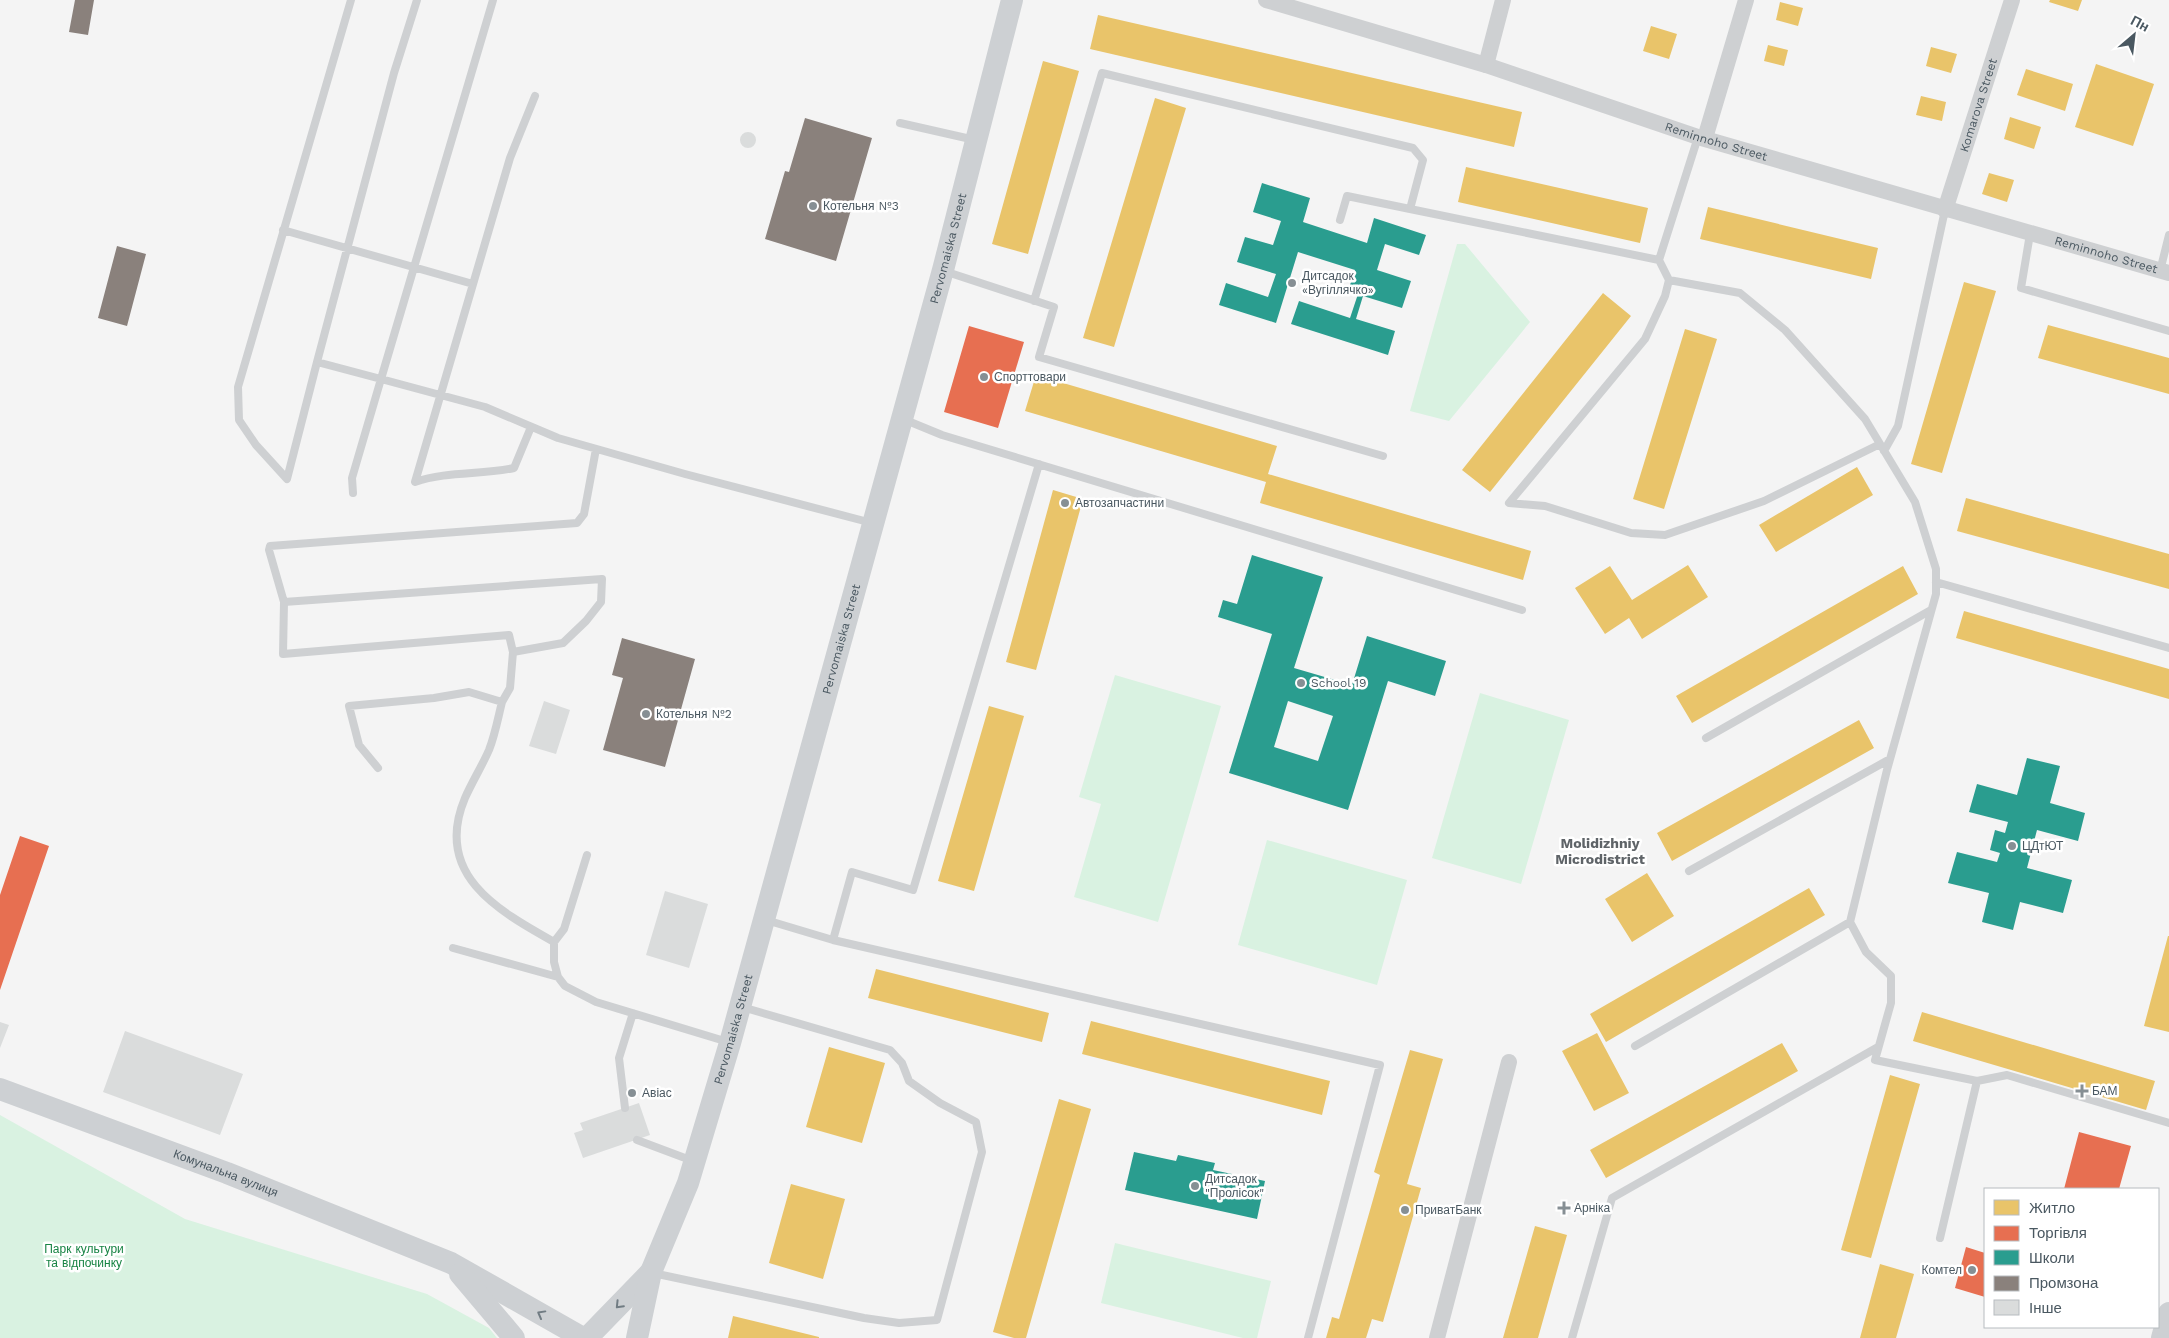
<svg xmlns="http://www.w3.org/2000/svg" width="2169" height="1338" font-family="'Work Sans',sans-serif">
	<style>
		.green { fill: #d9f2e1 }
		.homes { fill: #e9c46a }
		.shops { fill: #e76f51 }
		.schools { fill: #2a9d8f; fill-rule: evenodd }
		.industry { fill: #8a817c }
		.building { fill: #dadcdc }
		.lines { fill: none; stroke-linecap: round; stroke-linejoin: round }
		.lane { stroke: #ced0d2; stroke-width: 8 }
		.street { stroke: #ced0d2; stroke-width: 16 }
		.secondary { stroke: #cdd0d3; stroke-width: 22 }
		.oneway { stroke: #717c83 }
		.poi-dot { fill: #868f94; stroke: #fff; stroke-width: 2 }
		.labels { text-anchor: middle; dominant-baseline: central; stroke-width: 5; stroke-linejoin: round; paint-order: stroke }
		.street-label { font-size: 12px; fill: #4a5861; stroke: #fff }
		.poi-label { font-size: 12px; fill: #4a5861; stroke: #fff; text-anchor: start }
		.park-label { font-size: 12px; fill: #188444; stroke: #fff }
		.neighbourhood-label { font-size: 14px; font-weight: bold; fill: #5f6468; stroke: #fff }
	</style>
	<rect width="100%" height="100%" fill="#f4f4f4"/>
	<path class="green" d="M 1457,244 L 1465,244 L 1530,322 L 1449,421 L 1410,411 Z
		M 1115,675 L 1221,706 L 1158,922 L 1074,897 L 1101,804 L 1079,797 Z
		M 1480,693 L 1569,720 L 1521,884 L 1432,858 Z
		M 1267,840 L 1407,880 L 1377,985 L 1238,945 Z
		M 0,1115 L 185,1219 L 427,1294 L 489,1328 L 497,1338 L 0,1338 Z
		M 1115,1243 L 1271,1281 L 1257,1338 L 1243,1338 L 1101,1303 Z"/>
	<path class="homes" d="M 2050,0 L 2082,0 L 2078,11 L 2049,2 Z
		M 1780,2 L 1803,8 L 1798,26 L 1776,20 Z
		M 1098,15 L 1522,112 L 1514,147 L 1090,49 Z
		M 1651,26 L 1677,34 L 1669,59 L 1643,51 Z
		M 1768,45 L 1788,50 L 1784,66 L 1764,61 Z
		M 1931,47 L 1957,54 L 1951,73 L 1926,66 Z
		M 1043,61 L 1079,71 L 1028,254 L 992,244 Z
		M 2096,64 L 2154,84 L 2133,146 L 2075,127 Z
		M 2026,69 L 2073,84 L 2065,111 L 2017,95 Z
		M 1921,96 L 1946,102 L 1942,121 L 1916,115 Z
		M 1155,98 L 1186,108 L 1114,347 L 1083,338 Z
		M 2010,117 L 2041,127 L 2034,149 L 2004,139 Z
		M 1466,167 L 1648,208 L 1640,243 L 1458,202 Z
		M 1989,173 L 2014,180 L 2007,202 L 1982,194 Z
		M 1708,207 L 1878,248 L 1871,279 L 1700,239 Z
		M 1964,282 L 1996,291 L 1942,473 L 1911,464 Z
		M 1603,293 L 1631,316 L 1490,492 L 1462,470 Z
		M 2048,325 L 2169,358 L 2169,394 L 2038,358 Z
		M 1685,329 L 1717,339 L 1664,509 L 1633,499 Z
		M 1036,375 L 1277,446 L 1268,474 L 1531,551 L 1523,580 L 1260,503 L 1266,482 L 1025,411 Z
		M 1857,467 L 1873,495 L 1776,552 L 1759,525 Z
		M 1053,490 L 1083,499 L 1036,670 L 1006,662 Z
		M 1966,498 L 2169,554 L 2169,589 L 1957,531 Z
		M 1688,565 L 1708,597 L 1642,639 L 1629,618 L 1605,634 L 1575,588 L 1610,566 L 1632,600 Z
		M 1903,566 L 1918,594 L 1692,723 L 1676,696 Z
		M 1964,611 L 2169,669 L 2169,699 L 1956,638 Z
		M 989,706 L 1024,716 L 974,891 L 938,881 Z
		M 1859,720 L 1874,748 L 1672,861 L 1657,833 Z
		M 1647,873 L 1674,916 L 1632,942 L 1605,899 Z
		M 1809,888 L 1825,915 L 1606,1042 L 1590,1014 Z
		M 2168,936 L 2169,936 L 2169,1032 L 2144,1026 Z
		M 876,969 L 1049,1013 L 1042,1042 L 868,998 Z
		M 1922,1012 L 2155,1081 L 2146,1110 L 1913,1041 Z
		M 1091,1021 L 1330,1081 L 1322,1115 L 1082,1054 Z
		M 1597,1033 L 1629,1093 L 1594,1111 L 1562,1051 Z
		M 1782,1043 L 1798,1071 L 1606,1178 L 1590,1150 Z
		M 829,1047 L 885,1063 L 862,1143 L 806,1127 Z
		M 1410,1050 L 1443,1059 L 1407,1184 L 1421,1188 L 1383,1322 L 1372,1319 L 1366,1338 L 1326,1338 L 1332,1317 L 1339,1319 L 1380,1175 L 1374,1172 Z
		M 1890,1075 L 1920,1084 L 1871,1258 L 1841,1250 Z
		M 1059,1099 L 1091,1109 L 1026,1338 L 1014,1338 L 993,1332 Z
		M 791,1184 L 845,1199 L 823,1279 L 769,1263 Z
		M 1535,1226 L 1567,1235 L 1538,1338 L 1503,1338 Z
		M 1880,1264 L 1914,1274 L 1896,1338 L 1860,1338 Z
		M 733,1316 L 819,1337 L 819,1338 L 728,1338 Z"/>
	<path class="shops" d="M 969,326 L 1024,342 L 998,428 L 944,412 Z
		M 20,836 L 49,846 L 0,990 L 0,895 Z
		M 2079,1132 L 2131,1146 L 2119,1189 L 2064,1189 Z
		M 1966,1247 L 1985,1253 L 1985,1297 L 1955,1288 Z"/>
	<path class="schools" d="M 1262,183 L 1310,198 L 1303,222 L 1367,243 L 1374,218 L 1426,235 L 1419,255 L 1385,244 L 1377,270 L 1411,281 L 1402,308 L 1363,296 L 1356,319 L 1395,331 L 1388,355 L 1291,324 L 1299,301 L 1350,318 L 1358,294 L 1348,291 L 1355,270 L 1298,252 L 1276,323 L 1219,305 L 1226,283 L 1268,297 L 1276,274 L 1237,262 L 1245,237 L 1273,245 L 1281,221 L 1253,212 Z
		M 1252,555 L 1323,577 L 1294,668 L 1352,685 L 1367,636 L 1446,661 L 1435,696 L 1388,681 L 1348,810 L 1229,773 L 1272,634 L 1218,617 L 1223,600 L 1237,604 ZM 1288,701 L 1333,716 L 1318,761 L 1274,747 Z
		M 2027,758 L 2060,766 L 2050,803 L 2085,813 L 2078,841 L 2037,830 L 2027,868 L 2072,880 L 2063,913 L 2020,902 L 2013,930 L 1982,922 L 1989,893 L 1948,883 L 1957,852 L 1997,862 L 2000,853 L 1990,850 L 1995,830 L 2005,833 L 2008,822 L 1969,812 L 1977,784 L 2017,795 Z
		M 1134,1152 L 1176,1161 L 1178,1155 L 1215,1163 L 1213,1170 L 1265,1181 L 1257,1219 L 1125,1190 Z"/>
	<path class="industry" d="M 75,0 L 94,0 L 88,35 L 69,32 Z
		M 805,118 L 872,138 L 836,261 L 765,239 L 785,171 L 789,172 Z
		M 117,246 L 146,254 L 127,326 L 98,318 Z
		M 622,638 L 695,659 L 665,767 L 603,750 L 623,678 L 612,675 Z"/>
	<path class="building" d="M740 140a8 8 0 1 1 16 0a8 8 0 1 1-16 0Z
		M 544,701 L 570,710 L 556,754 L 529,746 Z
		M 665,891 L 708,904 L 689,968 L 646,955 Z
		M 0,1022 L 9,1025 L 0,1048 Z
		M 125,1031 L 243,1074 L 220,1135 L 103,1092 Z
		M 639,1103 L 650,1135 L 583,1158 L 574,1133 L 583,1130 L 580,1123 Z"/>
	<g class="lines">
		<path class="lane" d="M 351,0 L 238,387 L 239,420 L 256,445 L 287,479 L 317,362 L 381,379 L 493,0
			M 900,123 L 975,140
			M 1698,137 L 1659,260 L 1669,280 L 1665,296 L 1645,339 L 1509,503 L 1545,506 L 1631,533 L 1665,535 L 1764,501 L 1880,444
			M 1410,209 L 1659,260
			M 283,230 L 473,284
			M 2030,234 L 2021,288 L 2169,331
			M 944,271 L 1054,307 L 1039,357 L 1383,456
			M 2160,271 L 2169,235
			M 1669,280 L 1740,293 L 1785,330 L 1865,419 L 1915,502 L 1936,569 L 1936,594 L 1887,770 L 1850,922 L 1866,952 L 1891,976 L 1891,1003 L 1875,1060 L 1977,1081 L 1940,1238
			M 1034,301 L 1102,73 L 1413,148 L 1423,160 L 1410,209 L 1347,196 L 1340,220
			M 317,362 L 394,73 L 417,0
			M 903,419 L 942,435 L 1522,610
			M 531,427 L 514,468 C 481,475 447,471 415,482 L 510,158 L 535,96
			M 1884,451 L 1898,426 L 1945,210
			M 353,493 L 352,478 L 381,379 L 485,407 L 558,438 L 685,474 L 872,523
			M 1936,582 L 2169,648
			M 284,602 L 283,654 L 509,635 L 513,652 L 563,643 L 586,621 L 601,602 L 602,579 L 284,602 L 269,550 L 270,546 L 577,523 L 584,514 L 596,449
			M 502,702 C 498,718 495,735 489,750 C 482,766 472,782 465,798 C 433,874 497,910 554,942 L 564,929 L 587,855
			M 1706,738 L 1931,610
			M 378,768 L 359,745 L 349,706 L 434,698 L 469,692 L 502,702 L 510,688 L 513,652
			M 1689,871 L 1890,759
			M 766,920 L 833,940 L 1380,1065 L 1308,1338
			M 833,940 L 852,872 L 913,890 L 1039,464
			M 554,942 L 554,962 L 558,977 L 565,986 L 596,1002 L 728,1042
			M 453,948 L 558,977
			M 1635,1046 L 1850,922
			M 1977,1081 L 2007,1075 L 2169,1123
			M 625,1108 L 619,1058 L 633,1013
			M 637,1140 L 693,1161
			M 653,1273 L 864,1318 L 899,1323 L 937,1320 L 982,1152 L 976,1122 L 940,1103 L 909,1081 L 902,1063 L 890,1050 L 742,1007
			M 1572,1338 L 1612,1198 L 1878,1047"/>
		<g class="street">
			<path id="s1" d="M 1266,0 L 1486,65 L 1698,137 L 2169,273"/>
			<path d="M 1486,65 L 1503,0"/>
			<path d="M 1705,138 L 1746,0"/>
			<path id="s2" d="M 1945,210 L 2012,0"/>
			<path d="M 1437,1338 L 1509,1062"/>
		</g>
		<g class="secondary">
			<path id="s3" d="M 0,1089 L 227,1173 L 451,1263 L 583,1338"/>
			<path d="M 460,1274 L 514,1338"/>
			<path d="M 588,1337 L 651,1272"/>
			<path id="s4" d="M 637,1338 L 651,1272 L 688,1183 L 730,1043 L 943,270 L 1012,0"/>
			<path d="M 2162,1338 L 2169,1313"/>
		</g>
	</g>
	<defs><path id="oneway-chevron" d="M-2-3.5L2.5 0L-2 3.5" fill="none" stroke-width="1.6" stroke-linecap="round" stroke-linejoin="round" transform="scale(1.25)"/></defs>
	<g class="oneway">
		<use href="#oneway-chevron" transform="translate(619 1305) rotate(134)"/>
		<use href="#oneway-chevron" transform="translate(541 1314) rotate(-151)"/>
	</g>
	<g class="poi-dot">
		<circle cx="813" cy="206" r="5"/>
		<circle cx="1292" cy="283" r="5"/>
		<circle cx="984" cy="377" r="5"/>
		<circle cx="1065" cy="503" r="5"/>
		<circle cx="1301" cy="683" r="5"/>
		<circle cx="646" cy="714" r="5"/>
		<circle cx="2012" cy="846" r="5"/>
		<path d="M2079.5 1083.5h5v5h5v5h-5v5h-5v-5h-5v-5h5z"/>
		<circle cx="632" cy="1093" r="5"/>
		<circle cx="1195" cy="1186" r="5"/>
		<path d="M1561.5 1200.5h5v5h5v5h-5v5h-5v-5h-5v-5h5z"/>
		<circle cx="1405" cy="1210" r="5"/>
		<circle cx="1972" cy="1270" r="5"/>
	</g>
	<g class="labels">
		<g class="street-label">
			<text stroke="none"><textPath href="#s2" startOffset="110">Komarova Street</textPath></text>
			<text stroke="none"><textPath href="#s1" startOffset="472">Reminnoho Street</textPath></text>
			<text stroke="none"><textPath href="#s4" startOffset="1134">Pervomaiska Street</textPath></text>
			<text stroke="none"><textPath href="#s1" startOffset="878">Reminnoho Street</textPath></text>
			<text stroke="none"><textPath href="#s4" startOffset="729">Pervomaiska Street</textPath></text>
			<text stroke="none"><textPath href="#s4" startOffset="324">Pervomaiska Street</textPath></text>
			<text stroke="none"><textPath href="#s3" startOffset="241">Комунальна вулиця</textPath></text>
		</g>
		<g class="poi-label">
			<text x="823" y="206">Котельня №3</text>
			<text x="1302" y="276">Дитсадок<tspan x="1302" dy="14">«Вугіллячко»</tspan></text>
			<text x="994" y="377">Спорттовари</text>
			<text x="1075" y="503">Автозапчастини</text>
			<text x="1311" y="683">School 19</text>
			<text x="656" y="714">Котельня №2</text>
			<text x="2022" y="846">ЦДтЮТ</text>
			<text x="2092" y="1091">БАМ</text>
			<text x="642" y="1093">Авіас</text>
			<text x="1205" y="1179">Дитсадок<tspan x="1205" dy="14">"Пролісок"</tspan></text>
			<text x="1574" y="1208">Арніка</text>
			<text x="1415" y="1210">ПриватБанк</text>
			<text x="1962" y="1270" text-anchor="end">Комтел</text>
		</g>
		<g class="park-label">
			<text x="84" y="1249">Парк культури<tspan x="84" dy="14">та відпочинку</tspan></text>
		</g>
		<g class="neighbourhood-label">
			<text x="1600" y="843">Molidizhniy<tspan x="1600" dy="16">Microdistrict</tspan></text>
		</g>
	</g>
	<rect x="1984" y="1188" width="175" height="140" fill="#ffffff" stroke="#b7bcc0"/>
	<rect x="1994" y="1200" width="25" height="15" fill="#e9c46a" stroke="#b7bcc0"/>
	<text x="2029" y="1213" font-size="15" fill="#4a5861">Житло</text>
	<rect x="1994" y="1226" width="25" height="15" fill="#e76f51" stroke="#b7bcc0"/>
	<text x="2029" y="1238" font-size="15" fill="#4a5861">Торгівля</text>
	<rect x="1994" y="1250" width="25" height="15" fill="#2a9d8f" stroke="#b7bcc0"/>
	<text x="2029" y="1263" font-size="15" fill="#4a5861">Школи</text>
	<rect x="1994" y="1276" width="25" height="15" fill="#8a817c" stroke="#b7bcc0"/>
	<text x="2029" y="1288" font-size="15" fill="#4a5861">Промзона</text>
	<rect x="1994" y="1300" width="25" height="15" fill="#dadcdc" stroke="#b7bcc0"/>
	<text x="2029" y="1313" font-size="15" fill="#4a5861">Інше</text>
	<g transform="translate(2134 35) rotate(28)" stroke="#ffffff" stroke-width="4" paint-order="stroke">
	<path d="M0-4L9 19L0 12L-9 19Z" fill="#4a5861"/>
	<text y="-8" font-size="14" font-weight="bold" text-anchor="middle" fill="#4a5861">Пн</text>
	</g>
</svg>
